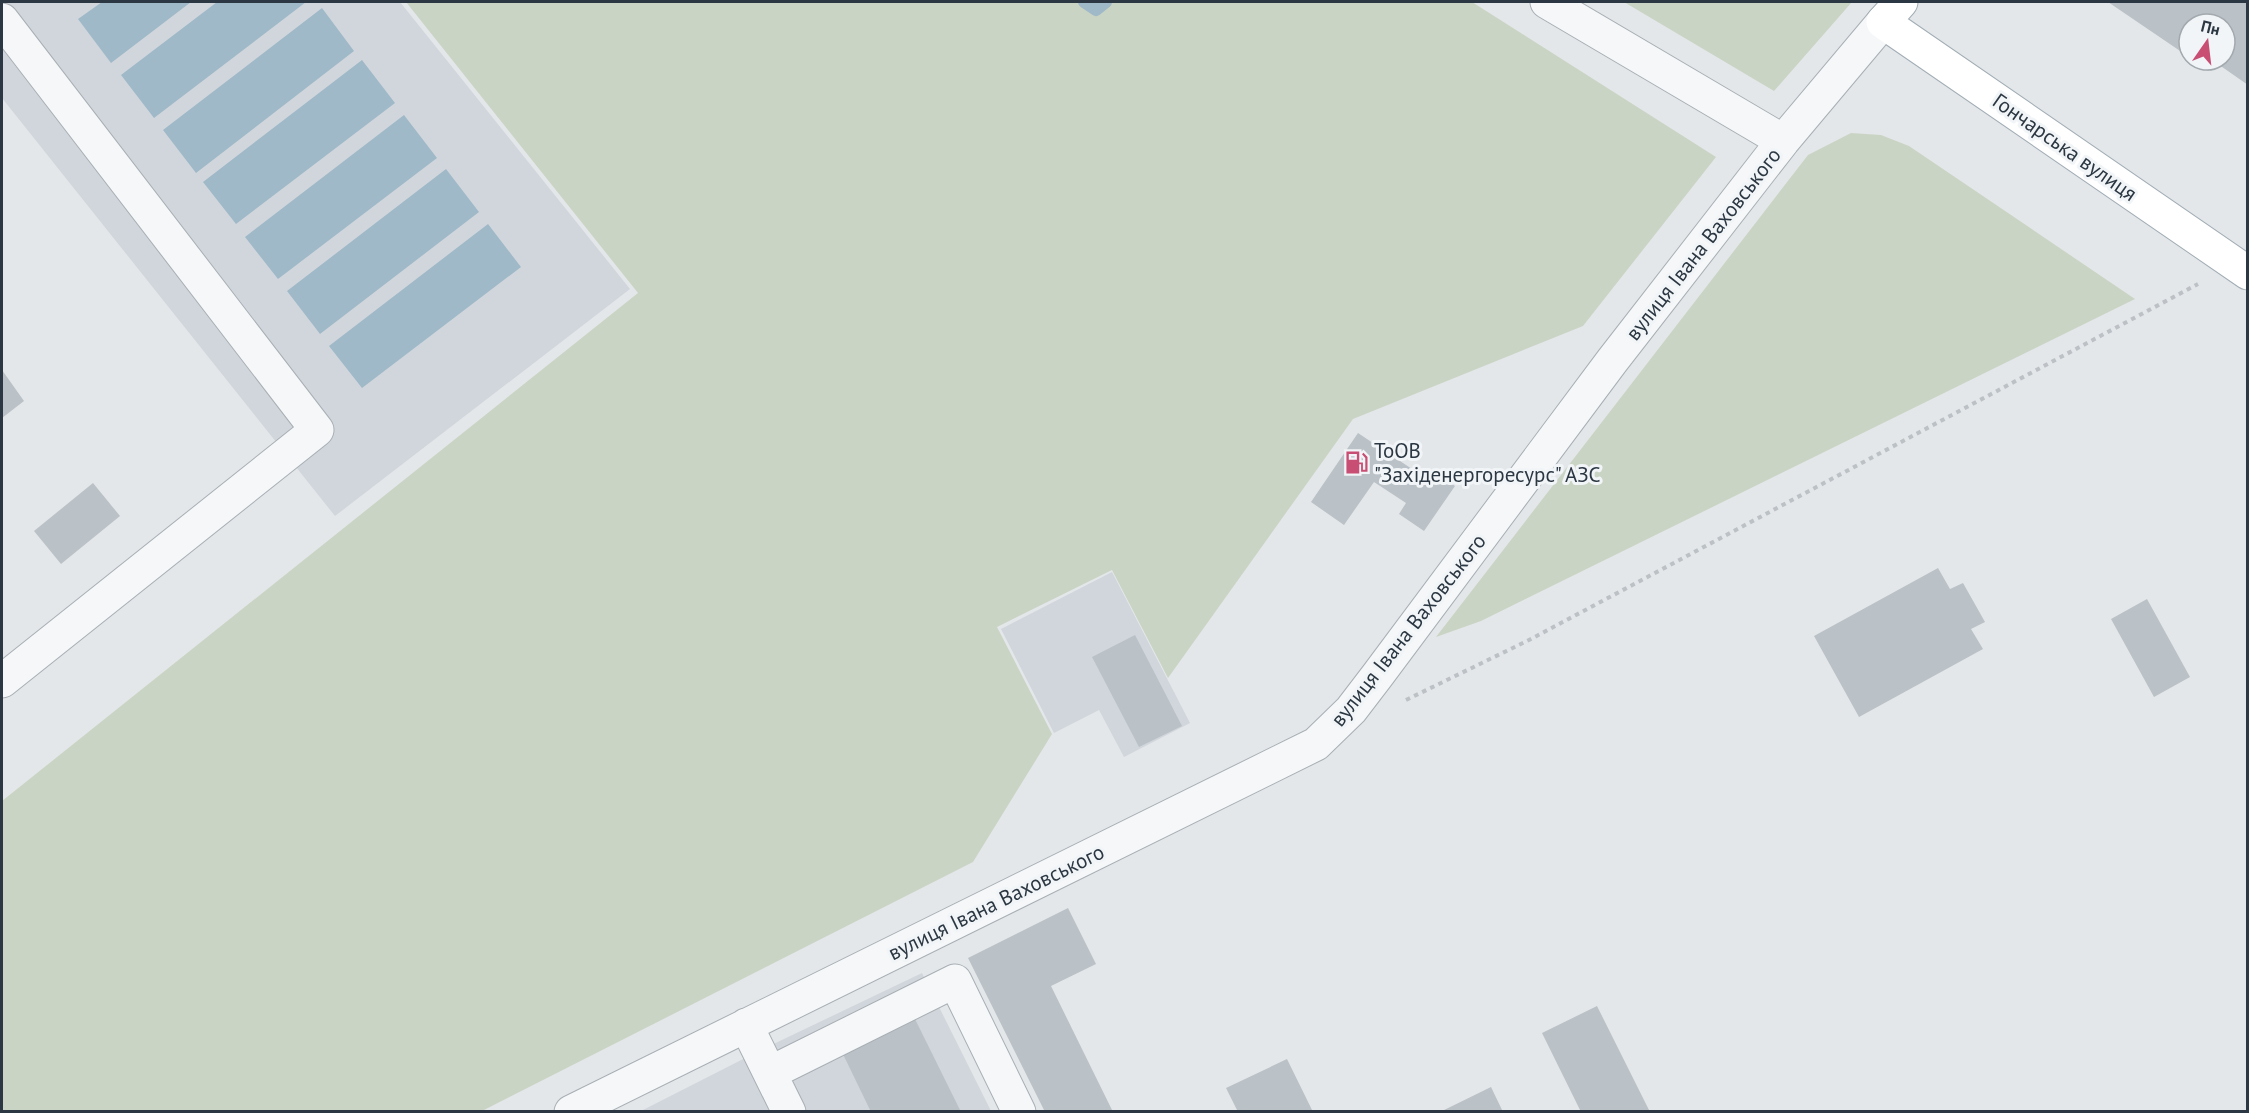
<svg xmlns="http://www.w3.org/2000/svg" width="2249" height="1113" font-family="'PT Sans',sans-serif">
	<style>
		.built { fill: #d1d6dc }
		.green { fill: #cad4c4 }
		.water { fill: #9fb9c8 }
		.lines { fill: none; stroke-linecap: round; stroke-linejoin: round }
		.stream { stroke: #9fb9c8; stroke-width: 12 }
		.building { fill: #bac1c7 }
		.minor-casing { stroke: #a8afb4; stroke-width: 35 }
		.major-casing { stroke: #a2adb5; stroke-width: 35 }
		.path { stroke: #bcc1c6; stroke-width: 4; stroke-dasharray: 4.5 4.5; stroke-linecap: butt }
		.minor { stroke: #f5f7f9; stroke-width: 33 }
		.major { stroke: #fff; stroke-width: 33 }
		.labels { text-anchor: middle; dominant-baseline: central; stroke-width: 6; stroke-linejoin: round; paint-order: stroke }
		.street-label { font-size: 21px; fill: #2b3742; stroke: #f2f5f7 }
		.poi-label { font-size: 21px; fill: #2b3742; stroke: #f2f5f7; text-anchor: start }
	</style>
	<rect width="100%" height="100%" fill="#e3e7ea"/>
	<path class="built" d="M 2,2 L 400,2 L 630,289 L 335,516 L 2,98 Z
		M 1112,572 L 1190,723 L 1124,757 L 1099,710 L 1054,733 L 1001,629 Z
		M 922,973 L 991,1111 L 639,1112 L 759,1051 Z"/>
	<path class="green" d="M 406,2 L 1472,2 L 1716,157 L 1583,326 L 1353,419 L 1168,678 L 1112,570 L 997,627 L 1052,734 L 973,862 L 482,1111 L 2,1111 L 2,801 L 638,293 Z
		M 1624,2 L 1852,2 L 1774,91 Z
		M 1851,133 L 1881,135 L 1909,146 L 2135,299 L 1481,621 L 1436,637 L 1808,155 Z"/>
	<path class="water" d="M 102,2 L 191,2 L 111,63 L 78,19 Z
		M 217,2 L 306,2 L 154,118 L 121,75 Z
		M 322,8 L 354,51 L 196,173 L 163,130 Z
		M 362,60 L 395,103 L 236,224 L 203,182 Z
		M 404,115 L 437,158 L 278,279 L 245,237 Z
		M 446,169 L 479,212 L 320,334 L 287,291 Z
		M 488,224 L 521,267 L 362,388 L 329,346 Z"/>
	<g class="lines">
		<path class="stream" d="M 1084,2 L 1096,10 L 1106,2"/>
	</g>
	<path class="building" d="M 2108,2 L 2248,2 L 2248,85 L 2215,62 L 2208,71 L 2193,60 L 2225,60 L 2225,24 L 2189,24 L 2189,57 Z
		M 2,370 L 24,401 L 2,418 Z
		M 1358,433 L 1424,477 L 1429,469 L 1455,486 L 1424,531 L 1399,514 L 1406,503 L 1374,482 L 1344,525 L 1311,502 Z
		M 93,483 L 120,516 L 61,564 L 34,531 Z
		M 1938,568 L 1950,589 L 1963,583 L 1985,622 L 1971,629 L 1983,649 L 1859,717 L 1814,636 Z
		M 2147,599 L 2190,677 L 2154,697 L 2111,619 Z
		M 1135,635 L 1182,726 L 1139,747 L 1092,657 Z
		M 1068,908 L 1096,964 L 1051,986 L 1113,1112 L 1045,1112 L 968,958 Z
		M 1597,1006 L 1650,1112 L 1581,1112 L 1542,1033 Z
		M 913,1015 L 961,1112 L 871,1112 L 841,1050 Z
		M 1287,1059 L 1313,1112 L 1238,1112 L 1226,1088 Z
		M 1491,1087 L 1503,1112 L 1440,1112 Z"/>
	<g class="lines">
		<defs>
			<path id="minor" d="M 1547,2 L 1783,141
				M 2,20 L 317,430 L 2,681
				M 746,1025 L 789,1112
				M 770,1073 L 955,981 L 1019,1112
				M 571,1112 L 1316,744 L 1351,710 L 1377,676 L 1612,361 L 1783,141 L 1883,22"/>
			<path id="major" d="M 1901,2 L 1883,22 L 2248,273"/>
		</defs>
		<use href="#minor" class="minor-casing"/>
		<use href="#major" class="major-casing"/>
		<path class="path" d="M 1406,700 L 1529,640 L 2198,284"/>
		<use href="#minor" class="minor"/>
		<use href="#major" class="major"/>
	</g>
	<defs>
		<symbol id="fuel-bare" viewBox="-9 -9 18 18"><path d="M-5.5-6h7V0h2V4h1.3V-2.5L3-4.5l.8-.8L6-3V5H2.5V1h-1V6h-7ZM-4.2-4.7v3.2H.2V-4.7Z" fill="#c94e73" stroke="#f2f5f7" stroke-width="2.5" paint-order="stroke"/></symbol>
	</defs>
	<g fill-rule="evenodd">
		<use href="#fuel-bare" x="1340" y="446" width="33" height="33"/>
	</g>
	<g class="labels">
		<g class="street-label">
			<text transform="translate(2065 147) rotate(35)">Гончарська вулиця</text>
			<text transform="translate(1703 244) rotate(-52)">вулиця Івана Ваховського</text>
			<text transform="translate(1408 630) rotate(-52)">вулиця Івана Ваховського</text>
			<text transform="translate(996 902) rotate(-26)">вулиця Івана Ваховського</text>
		</g>
		<g class="poi-label">
			<text x="1374" y="450">ТоОВ<tspan x="1374" dy="24">"Західенергоресурс" АЗС</tspan></text>
		</g>
	</g>
	<rect width="2249" height="1113" fill="none" stroke="#2b3742" stroke-width="6"/>
	<g transform="translate(2207 42) rotate(14)"><circle r="28" fill="#f2f5f7" stroke="#a2a9af" stroke-width="1.5"/>
	<path d="M0-4.5L10 22L0 15L-10 22Z" fill="#c94e73"/>
	<text y="-9" font-size="16" font-weight="bold" text-anchor="middle" fill="#2b3742">Пн</text>
	</g>
</svg>
